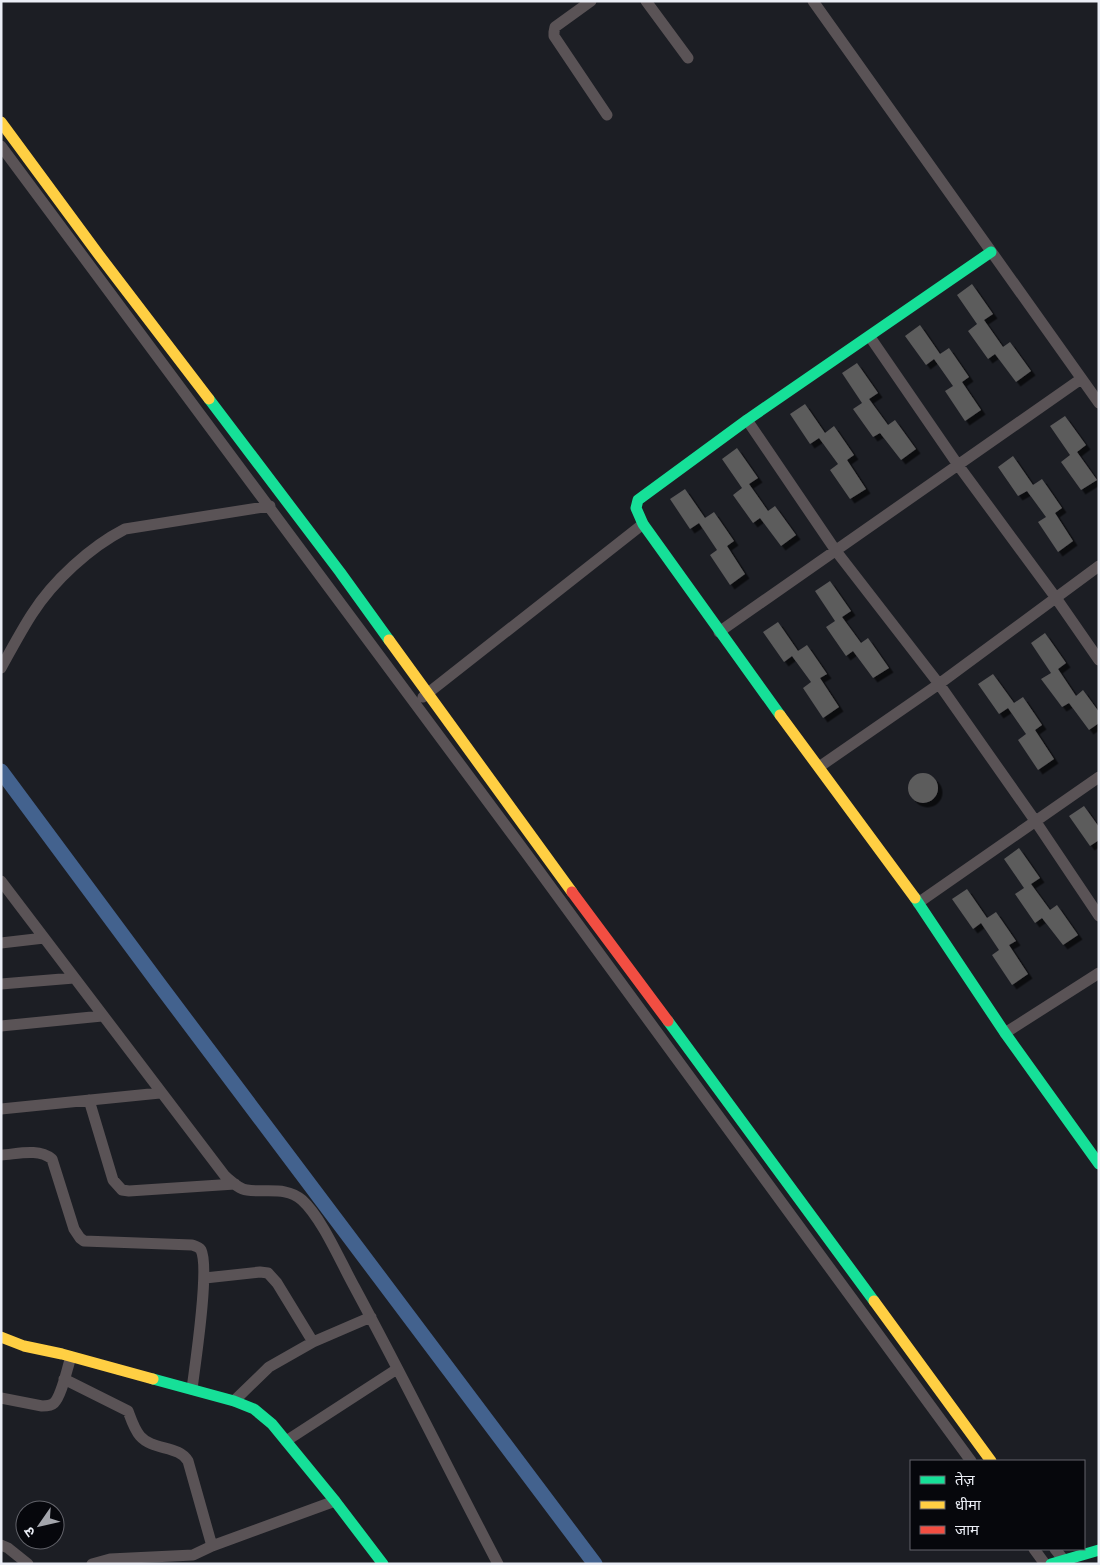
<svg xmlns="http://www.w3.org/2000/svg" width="1100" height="1565" font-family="Raleway,'Noto Sans Devanagari',sans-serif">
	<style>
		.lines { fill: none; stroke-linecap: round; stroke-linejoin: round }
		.canal { stroke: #43628e; stroke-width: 15 }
		.building { fill: #5c5b5c; filter: url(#shadow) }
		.street { stroke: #5a5356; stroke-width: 11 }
		.fast { stroke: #16e098; stroke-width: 11 }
		.slow { stroke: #ffcf43; stroke-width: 11 }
		.jam { stroke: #f24e42; stroke-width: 11 }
	</style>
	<defs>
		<filter id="shadow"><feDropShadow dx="4.5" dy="4.5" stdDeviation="0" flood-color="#0009"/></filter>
	</defs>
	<rect width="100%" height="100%" fill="#1c1e24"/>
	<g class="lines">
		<path class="canal" d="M 1,771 L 159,984 L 595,1564"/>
	</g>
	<path class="building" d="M 972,284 L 993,314 L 984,320 L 1003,347 L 1010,342 L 1031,371 L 1016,382 L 995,354 L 988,359 L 968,331 L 977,324 L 957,295 Z
		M 920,325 L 940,354 L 949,348 L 969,377 L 962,382 L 981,410 L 965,421 L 945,391 L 953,386 L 934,359 L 926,365 L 905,336 Z
		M 857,363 L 878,393 L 869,399 L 888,425 L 895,420 L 916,449 L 901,460 L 880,433 L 873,437 L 853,409 L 862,403 L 842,373 Z
		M 805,404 L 825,433 L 834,426 L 854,455 L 847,460 L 866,489 L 850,499 L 830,470 L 838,464 L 819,438 L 810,444 L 790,414 Z
		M 1065,416 L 1086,445 L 1077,452 L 1097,480 L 1081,490 L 1061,462 L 1070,455 L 1050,426 Z
		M 737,448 L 758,478 L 749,484 L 768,511 L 775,506 L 796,535 L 781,546 L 760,518 L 753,523 L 733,495 L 742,488 L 722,459 Z
		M 1013,456 L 1033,485 L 1042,479 L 1062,508 L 1055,513 L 1073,541 L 1058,552 L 1038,522 L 1046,517 L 1027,491 L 1018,496 L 998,467 Z
		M 685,489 L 705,518 L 714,512 L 734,541 L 727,546 L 745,574 L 730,585 L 710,555 L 717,550 L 699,523 L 690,529 L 670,499 Z
		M 830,581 L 851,611 L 842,617 L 861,643 L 868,638 L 889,668 L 873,678 L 853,651 L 846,656 L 826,627 L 835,621 L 815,591 Z
		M 778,622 L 798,651 L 807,645 L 827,674 L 820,678 L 839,707 L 823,718 L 803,688 L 811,682 L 792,656 L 784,662 L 763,632 Z
		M 1045,633 L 1066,663 L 1058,669 L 1076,696 L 1083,690 L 1099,712 L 1099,723 L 1089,730 L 1069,703 L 1062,707 L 1041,679 L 1051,673 L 1031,643 Z
		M 993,674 L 1014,703 L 1023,697 L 1042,725 L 1035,730 L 1054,759 L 1038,770 L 1018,740 L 1026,734 L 1008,708 L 999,714 L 978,684 Z
		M908 788a15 15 0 1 1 30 0a15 15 0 1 1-30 0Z
		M 1084,806 L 1099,827 L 1099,840 L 1090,846 L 1069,816 Z
		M 1019,848 L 1040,878 L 1031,884 L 1050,910 L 1057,905 L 1078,935 L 1063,945 L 1042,918 L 1035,923 L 1015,894 L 1024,888 L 1004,859 Z
		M 967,889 L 987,918 L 996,912 L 1016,941 L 1009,945 L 1028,974 L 1012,985 L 992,955 L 999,950 L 981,923 L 973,929 L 952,899 Z"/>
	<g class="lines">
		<path class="street" d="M 591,1 L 555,27 L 554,32 L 554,36 L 607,115
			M 646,1 L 688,58
			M 813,1 L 1099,403
			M 1,146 L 526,853 L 971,1461
			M 870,337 L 958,465 L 1056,598 L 1099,660
			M 747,420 L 836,551 L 939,684 L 1036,822 L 1099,916
			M 719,632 L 1081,379
			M 1,668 C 11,650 21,631 32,614 C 53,581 90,547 125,529 L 270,506
			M 423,697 L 643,524
			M 819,767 L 939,684 L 1099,566
			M 1,881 L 225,1176 C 232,1182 239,1189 247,1190 C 266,1193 286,1186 302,1200 C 322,1218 341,1263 355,1288 C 404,1379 450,1472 498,1564
			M 918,903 L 1099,777
			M 1,943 L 44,938
			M 1,984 L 74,978
			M 1,1026 L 102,1016
			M 1005,1033 L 1099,973
			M 89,1100 L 113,1180 L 122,1190 L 129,1191 L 235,1184
			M 1,1109 L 160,1093
			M 1,1155 C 18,1154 38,1148 52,1159 L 74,1229 L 80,1238 L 84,1241 L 192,1245 C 195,1246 199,1247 201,1250 C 210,1268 195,1365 192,1389
			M 205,1278 L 260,1272 L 268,1273 L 277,1283 L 313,1342
			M 64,1379 L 128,1411 C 131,1419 134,1429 140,1436 C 153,1451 179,1445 188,1461 L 212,1546
			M 1,1398 L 42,1406 C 46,1406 51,1406 54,1403 C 62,1395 67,1368 71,1357
			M 234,1401 L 269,1367 L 313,1342 L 371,1317
			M 286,1441 L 397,1369
			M 1,1545 L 8,1548 L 28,1564
			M 1034,1549 L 1045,1564
			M 1055,1549 L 1063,1559
			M 92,1564 L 110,1559 L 193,1555 L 212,1546 L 335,1501"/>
		<path class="fast" d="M 209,399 L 340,572 L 389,640
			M 780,715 L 643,524 L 636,508 L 638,500 L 747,420 L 991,252
			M 915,898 L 1005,1033 L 1099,1164
			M 668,1021 L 874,1301
			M 153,1379 L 234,1401 L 254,1409 L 272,1424 L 335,1501 L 383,1564
			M 1051,1564 L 1099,1550"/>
		<path class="slow" d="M 1,122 L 99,255 L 209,399
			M 389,640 L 572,892
			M 780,715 L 915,898
			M 874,1301 L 991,1461
			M 1,1337 L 24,1346 L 62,1354 L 153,1379"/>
		<path class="jam" d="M 572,892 L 668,1021"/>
	</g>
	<rect width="1100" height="1565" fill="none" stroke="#ebeef6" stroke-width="5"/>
	<rect x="910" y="1460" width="175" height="90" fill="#06070c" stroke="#62636a"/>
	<rect x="920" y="1476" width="25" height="8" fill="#16e098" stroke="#62636a"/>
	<text x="955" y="1485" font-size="15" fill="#ebeef6">तेज़</text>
	<rect x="920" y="1501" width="25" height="8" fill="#ffcf43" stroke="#62636a"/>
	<text x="955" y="1510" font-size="15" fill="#ebeef6">धीमा</text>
	<rect x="920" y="1526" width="25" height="8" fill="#f24e42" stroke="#62636a"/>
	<text x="955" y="1535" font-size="15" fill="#ebeef6">जाम</text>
	<g transform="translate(40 1525) rotate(236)"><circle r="24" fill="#06070c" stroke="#62636a"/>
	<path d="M0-4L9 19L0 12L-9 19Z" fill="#a3a5ac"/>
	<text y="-8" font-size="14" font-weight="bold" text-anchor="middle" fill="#ebeef6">उ</text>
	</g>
</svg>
